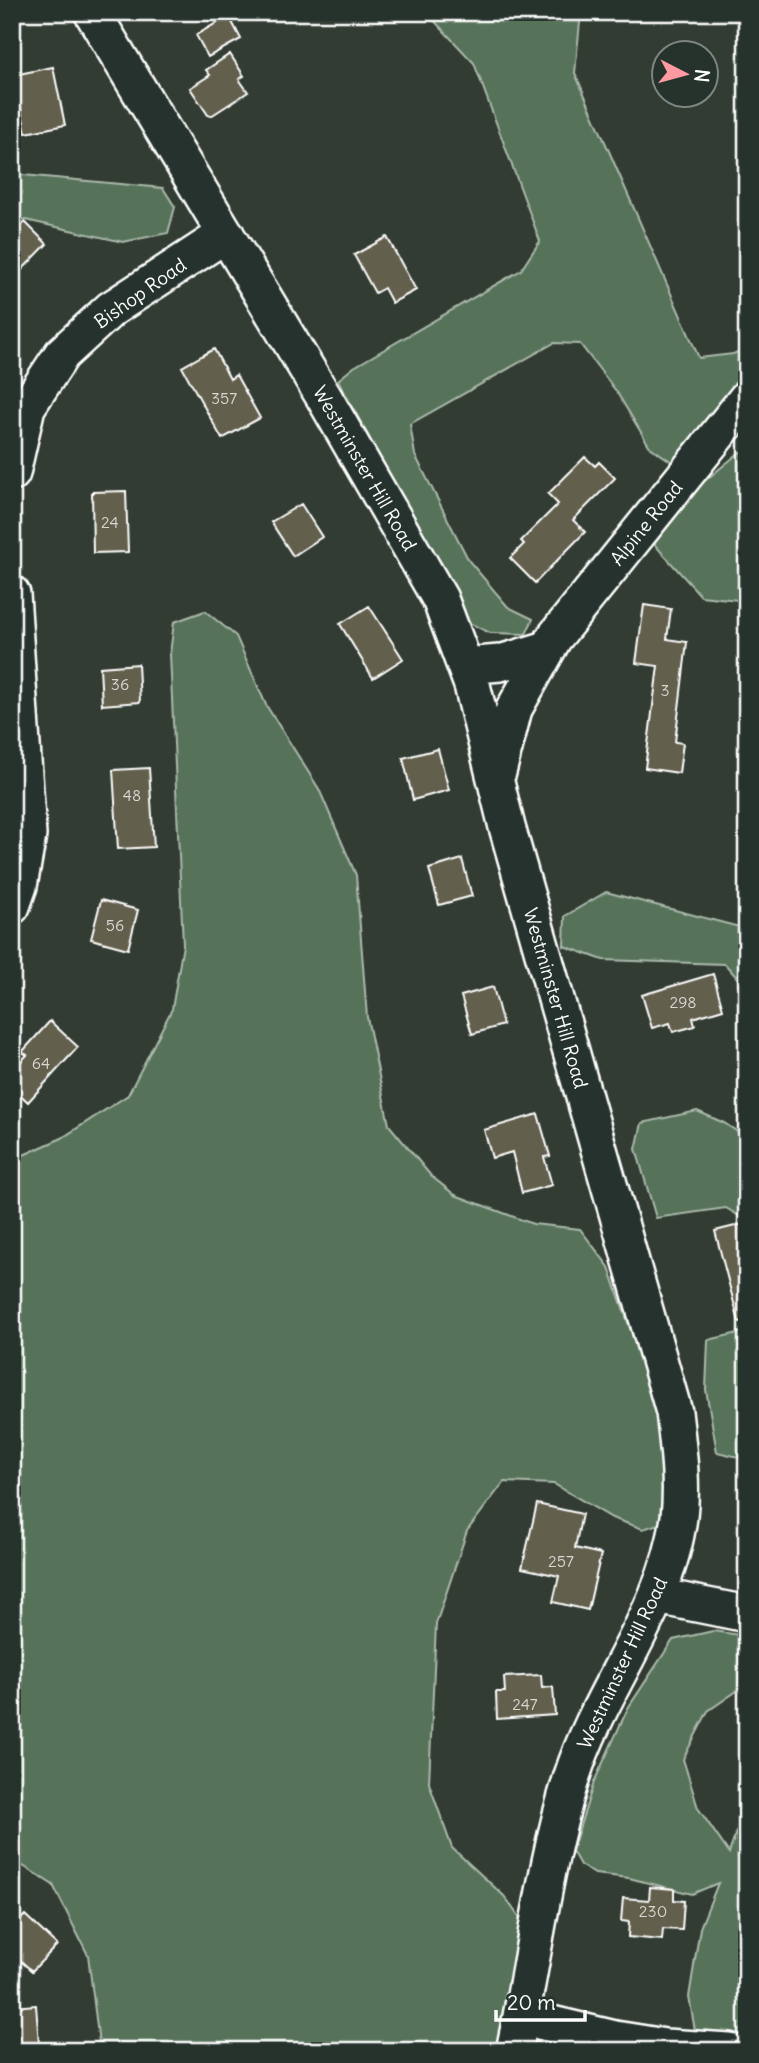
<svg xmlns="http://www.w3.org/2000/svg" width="759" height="2063" font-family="Delius,sans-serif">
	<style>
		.green { fill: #57735a; stroke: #abb9ac; stroke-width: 2 }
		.building { fill: #645f4d; stroke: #fff; stroke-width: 2 }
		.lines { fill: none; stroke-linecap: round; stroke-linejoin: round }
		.minor-casing { stroke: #fff; stroke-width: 40 }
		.minor { stroke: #26332d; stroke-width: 35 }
		.labels { text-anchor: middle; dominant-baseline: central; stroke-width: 5; stroke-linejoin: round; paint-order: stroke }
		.number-label { font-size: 16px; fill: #d8d7d2 }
		.street-label { font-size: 19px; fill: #fff; stroke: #26332d }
	</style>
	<rect width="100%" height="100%" fill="#323c33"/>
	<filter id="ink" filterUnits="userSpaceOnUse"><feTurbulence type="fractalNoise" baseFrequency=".0143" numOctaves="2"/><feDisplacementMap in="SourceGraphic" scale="14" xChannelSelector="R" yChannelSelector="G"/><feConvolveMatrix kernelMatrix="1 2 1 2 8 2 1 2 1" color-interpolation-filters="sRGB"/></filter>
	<g filter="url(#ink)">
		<path class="green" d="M 426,12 L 581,12 L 575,73 L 699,358 L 733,354 L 747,348 L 747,383 L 675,464 L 650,447 L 616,391 L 580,344 L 554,343 L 410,424 L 415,455 L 469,561 L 508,607 L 533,619 L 526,634 L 490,633 L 469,623 L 338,380 L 354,367 L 521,270 L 540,241 L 474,63 Z
			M 12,174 L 163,188 L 175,207 L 168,233 L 123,242 L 12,217 Z
			M 740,452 L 747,454 L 747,601 L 701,596 L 654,544 L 685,497 Z
			M 205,611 L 236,636 L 266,705 L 319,789 L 356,875 L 367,1017 L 389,1125 L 431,1176 L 455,1195 L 533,1224 L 580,1229 L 609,1267 L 657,1407 L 667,1474 L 662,1523 L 643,1529 L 612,1518 L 554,1484 L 504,1482 L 467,1531 L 436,1624 L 429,1783 L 452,1848 L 504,1896 L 521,1920 L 496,2051 L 100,2051 L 88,1955 L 53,1885 L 12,1859 L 12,1160 L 62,1138 L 128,1095 L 172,1009 L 183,945 L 170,654 L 174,622 Z
			M 606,892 L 747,929 L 747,989 L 725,964 L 603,960 L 564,946 L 565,916 Z
			M 697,1111 L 724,1123 L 747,1138 L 747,1221 L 726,1208 L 656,1218 L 636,1149 L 642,1123 Z
			M 747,1331 L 747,1459 L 717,1452 L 706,1390 L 708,1340 Z
			M 713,1631 L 747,1636 L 747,1684 L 708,1711 L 683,1759 L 698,1808 L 729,1853 L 741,1819 L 747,1816 L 747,2039 L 696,2036 L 689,1997 L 700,1928 L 718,1883 L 692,1894 L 629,1878 L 595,1874 L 580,1865 L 572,1851 L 594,1782 L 628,1708 L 673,1640 Z"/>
		<path class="building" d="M 229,16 L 241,39 L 208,57 L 196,35 Z
			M 230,54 L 244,76 L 239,79 L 248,92 L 211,116 L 208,115 L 190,88 L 210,75 L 206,70 Z
			M 53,67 L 65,125 L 26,133 L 14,75 Z
			M 25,222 L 47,244 L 12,280 L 12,235 Z
			M 387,237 L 416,290 L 392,303 L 384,288 L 375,293 L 354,255 Z
			M 214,349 L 230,379 L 236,375 L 260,418 L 222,439 L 182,367 Z
			M 585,457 L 595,466 L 599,462 L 615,478 L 573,520 L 585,532 L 535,583 L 510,558 L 524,544 L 521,541 L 558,504 L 548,494 Z
			M 126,491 L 128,552 L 93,553 L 92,492 Z
			M 301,504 L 322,537 L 293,556 L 271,522 Z
			M 644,605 L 671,609 L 667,639 L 687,642 L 675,742 L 683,743 L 679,773 L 645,768 L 658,666 L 636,663 Z
			M 369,606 L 403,659 L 373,678 L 340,624 Z
			M 138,664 L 140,702 L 102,705 L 100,667 Z
			M 438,749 L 449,790 L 413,800 L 403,758 Z
			M 149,768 L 154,847 L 118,849 L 113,770 Z
			M 462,859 L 472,896 L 439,905 L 429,869 Z
			M 101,900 L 138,910 L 128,949 L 91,939 Z
			M 713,974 L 723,1009 L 693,1018 L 695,1026 L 673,1032 L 670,1023 L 652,1028 L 642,995 Z
			M 493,987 L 503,1025 L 472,1034 L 461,996 Z
			M 50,1021 L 78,1047 L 28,1102 L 12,1087 L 12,1071 L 27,1055 L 22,1052 Z
			M 538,1114 L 550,1156 L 544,1157 L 552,1185 L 522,1193 L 512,1152 L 492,1158 L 484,1130 Z
			M 747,1223 L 747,1321 L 739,1322 L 715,1231 Z
			M 537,1504 L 582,1514 L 575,1548 L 601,1554 L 588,1610 L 553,1602 L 559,1576 L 522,1568 Z
			M 541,1675 L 542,1688 L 553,1687 L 555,1715 L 497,1719 L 496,1692 L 505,1692 L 504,1677 Z
			M 650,1887 L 674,1889 L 674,1900 L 684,1901 L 682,1930 L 663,1929 L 662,1940 L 628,1937 L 629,1922 L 621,1921 L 623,1898 L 649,1900 Z
			M 25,1915 L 57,1945 L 32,1971 L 12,1953 L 12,1928 Z
			M 36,2005 L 39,2044 L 12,2046 L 12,2007 Z"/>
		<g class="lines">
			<defs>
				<path id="minor" d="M 92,12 L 325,399 L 440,599 L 472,685 L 507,827 L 674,1412 C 678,1447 683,1482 679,1517 C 667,1610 600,1688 572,1776 C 544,1865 534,1959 514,2051
					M 12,473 L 27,407 L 62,354 L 111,309 L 226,234
					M 12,594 L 28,835 L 19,886 L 12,906
					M 465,666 L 500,663 L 547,649
					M 498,772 L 514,709 L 554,638 L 747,398
					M 657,1596 L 747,1614
					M 522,2017 L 615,2039 L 665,2047 L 729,2051"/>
			</defs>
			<use href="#minor" class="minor-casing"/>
			<use href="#minor" class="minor"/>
		</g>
	</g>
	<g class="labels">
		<g class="number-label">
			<text x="224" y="398">357</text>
			<text x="110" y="522">24</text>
			<text x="120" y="684">36</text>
			<text x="665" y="690">3</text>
			<text x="132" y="795">48</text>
			<text x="115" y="925">56</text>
			<text x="683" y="1002">298</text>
			<text x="41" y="1063">64</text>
			<text x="561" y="1561">257</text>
			<text x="525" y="1704">247</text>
			<text x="653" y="1911">230</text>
		</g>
		<g class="street-label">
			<text transform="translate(140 293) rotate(-35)">Bishop Road</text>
			<text transform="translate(365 468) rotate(60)">Westminster Hill Road</text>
			<text transform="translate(646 523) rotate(-51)">Alpine Road</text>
			<text transform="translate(556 998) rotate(74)">Westminster Hill Road</text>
			<text transform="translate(622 1663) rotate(-65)">Westminster Hill Road</text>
		</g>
	</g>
	<rect width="759" height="2063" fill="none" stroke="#26332d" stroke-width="42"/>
	<rect x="21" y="21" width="717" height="2021" fill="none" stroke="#fff" stroke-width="2.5" filter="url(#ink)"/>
	<g transform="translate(685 74) rotate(96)"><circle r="33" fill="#26332d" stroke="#7d8581" stroke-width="2"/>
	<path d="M0-5L12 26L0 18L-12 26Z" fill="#ff9aa2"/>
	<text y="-10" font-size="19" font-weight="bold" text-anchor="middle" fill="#ffffff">N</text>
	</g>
	<path d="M496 2010v10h89v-10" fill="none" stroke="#ffffff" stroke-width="3.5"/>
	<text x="507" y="2010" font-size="21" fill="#ffffff" stroke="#26332d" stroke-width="5" paint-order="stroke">20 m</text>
</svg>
